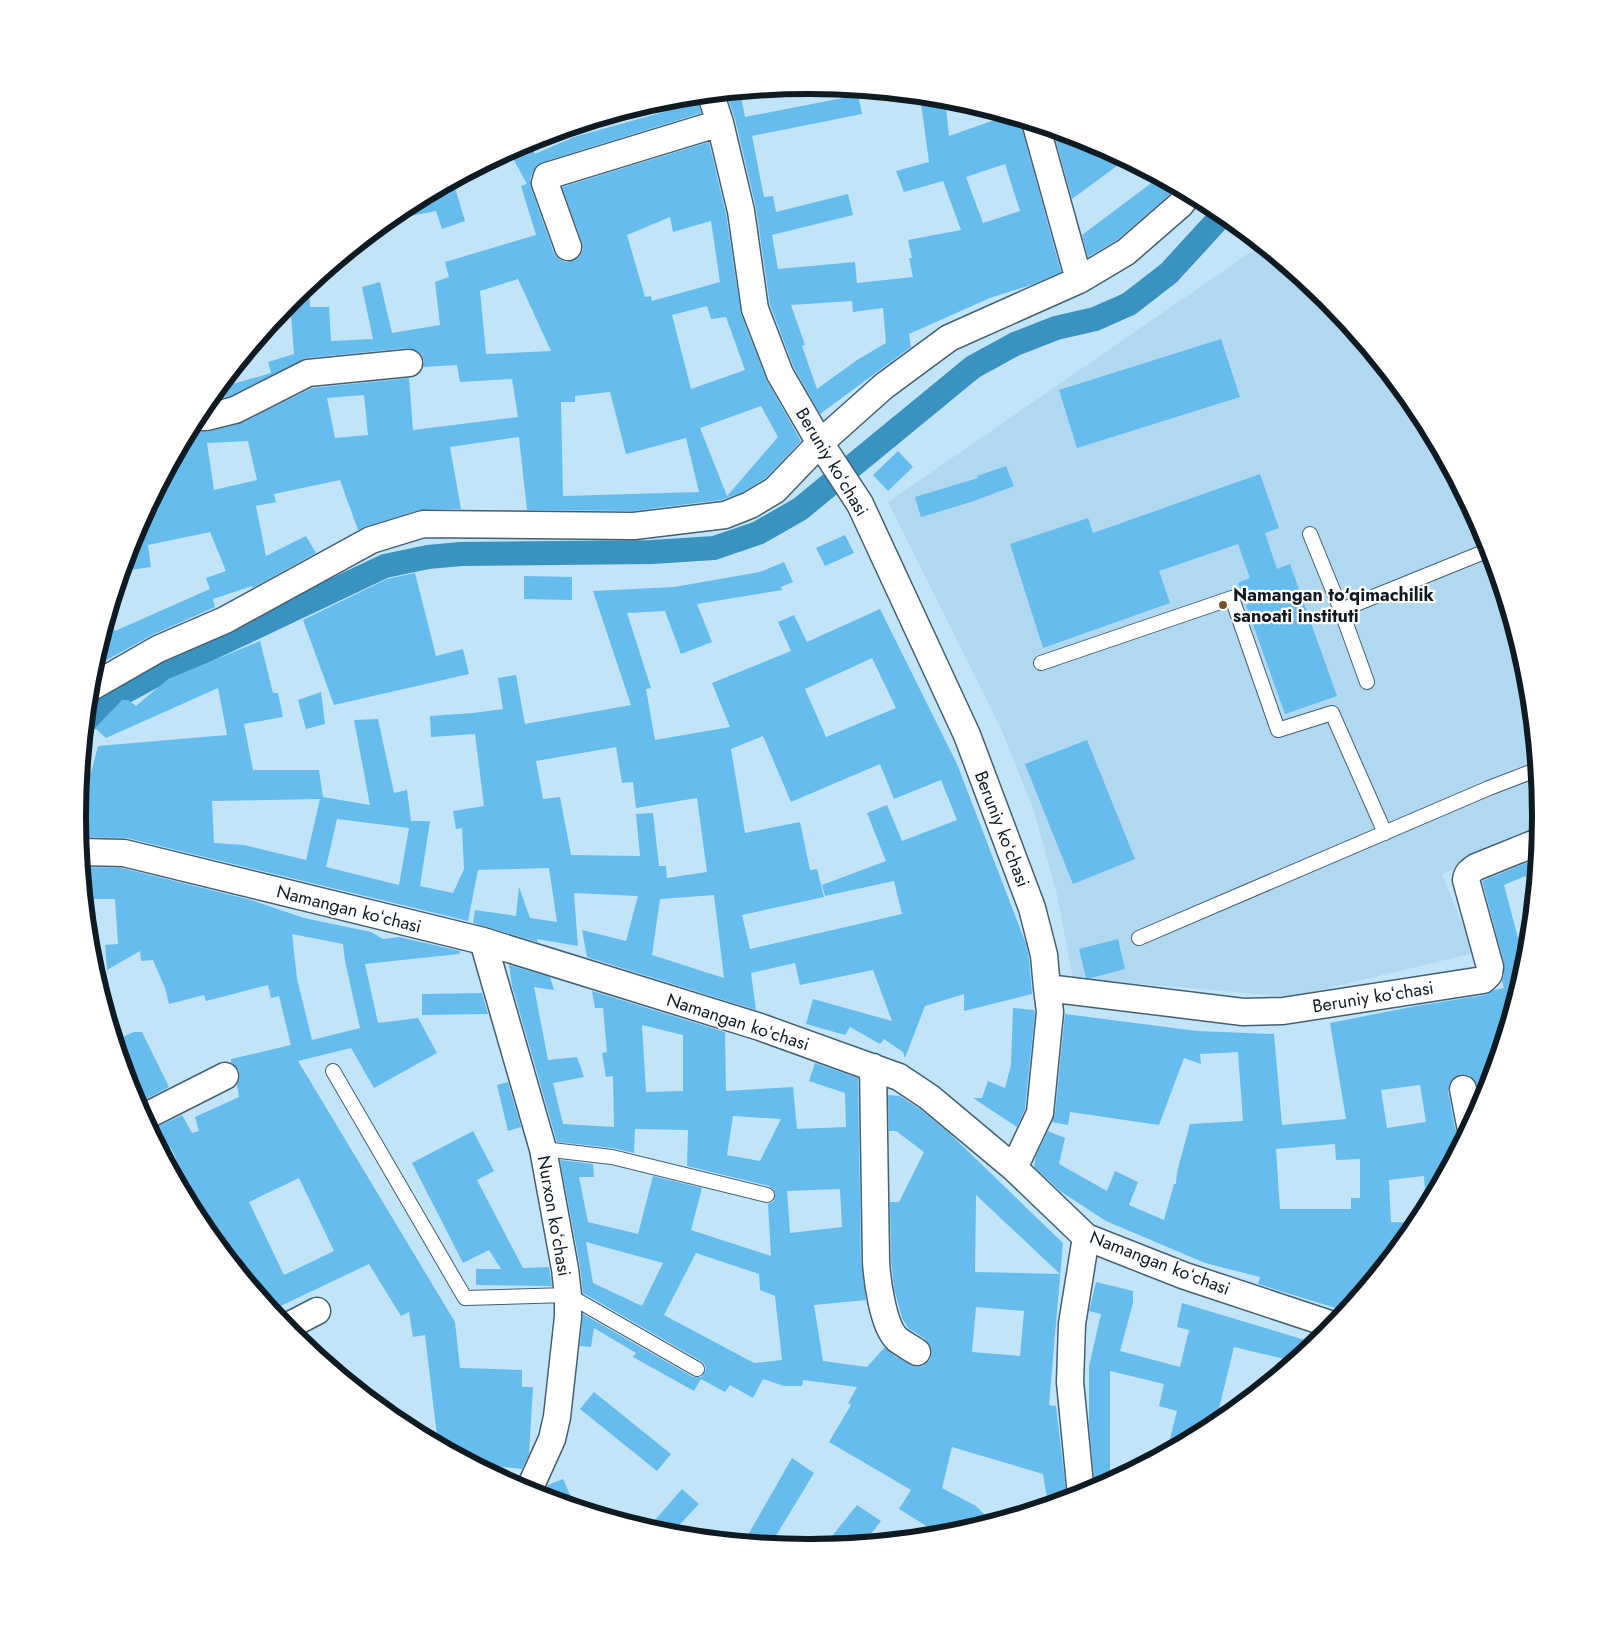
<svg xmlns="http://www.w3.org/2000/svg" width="1618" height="1633" font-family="Jost,sans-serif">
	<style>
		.built { fill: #b0d8f1 }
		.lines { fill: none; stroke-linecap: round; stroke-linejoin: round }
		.canal { stroke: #3992c0; stroke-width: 24 }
		.building { fill: #66bced; fill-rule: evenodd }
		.lane-casing { stroke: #436072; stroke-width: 16 }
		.street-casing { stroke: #436072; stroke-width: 29 }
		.lane { stroke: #fff; stroke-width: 14 }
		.street { stroke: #fff; stroke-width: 26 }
		.poi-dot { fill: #74512a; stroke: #fff; stroke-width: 2 }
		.labels { text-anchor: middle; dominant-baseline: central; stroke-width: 4.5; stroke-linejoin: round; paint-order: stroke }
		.street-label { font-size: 18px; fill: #0f1b23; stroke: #fff }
		.poi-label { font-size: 18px; font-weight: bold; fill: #0f1b23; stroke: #fff; text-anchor: start }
		.rim { fill: none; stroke: #0f1b23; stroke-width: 6 }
	</style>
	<rect width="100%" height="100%" fill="#c2e4f9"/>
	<path class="built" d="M 1261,245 L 1326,299 L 1417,410 L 1485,537 L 1526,674 L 1540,817 L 1539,832 L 1442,874 L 1474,953 L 1291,997 L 1073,978 L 1057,895 L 1034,811 L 1002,731 L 888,502 Z"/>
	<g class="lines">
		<path class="canal" d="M 87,720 L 117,696 L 167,669 L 385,566 L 428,557 L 461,554 L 652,552 L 714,548 L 758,533 L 800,509 L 973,367 L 1015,344 L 1056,328 L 1095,319 L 1129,304 L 1169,273 L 1223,214"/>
	</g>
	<path class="building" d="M 740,92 L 745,117 L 858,95 L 862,114 L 752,136 L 764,197 L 773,196 L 776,212 L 848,194 L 853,215 L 772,235 L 778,269 L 855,262 L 857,283 L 913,277 L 909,258 L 912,258 L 908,240 L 961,230 L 943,181 L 904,192 L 896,171 L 929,162 L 920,96 L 945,98 L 949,136 L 1006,116 L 1022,120 L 1022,129 L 1061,272 L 1034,284 L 990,298 L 909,334 L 911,347 L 820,414 L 794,368 L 770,305 L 756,208 L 735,119 L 726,93 ZM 1005,164 L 1020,211 L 983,223 L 966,177 ZM 852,301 L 853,312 L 883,308 L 886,343 L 857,360 L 817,389 L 802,346 L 805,345 L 791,305 Z
		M 696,96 L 701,113 L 543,162 L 537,165 L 533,171 L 530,179 L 531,188 L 554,253 L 559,259 L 565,262 L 573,261 L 580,256 L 583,249 L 582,242 L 562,187 L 709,142 L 726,214 L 741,314 L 767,381 L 801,441 L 766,478 L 743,492 L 721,500 L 633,511 L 527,510 L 519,437 L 450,447 L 461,509 L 419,510 L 367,526 L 358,530 L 340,480 L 274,494 L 276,502 L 256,506 L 266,556 L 306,536 L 316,553 L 252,588 L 252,586 L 213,599 L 215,607 L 152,635 L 94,667 L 108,618 L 115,631 L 210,589 L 206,578 L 226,571 L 210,532 L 148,545 L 151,567 L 123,571 L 133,536 L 190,430 L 207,432 L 239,424 L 312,388 L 409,378 L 413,430 L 518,417 L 512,379 L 460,382 L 457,365 L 423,367 L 424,361 L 421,354 L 416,350 L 408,348 L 306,358 L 230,396 L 208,401 L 219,388 L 271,373 L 268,362 L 294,354 L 290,301 L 292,299 L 309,285 L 310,307 L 329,307 L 331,341 L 373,339 L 362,287 L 380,282 L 392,333 L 440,325 L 435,282 L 449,277 L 445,262 L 536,235 L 521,186 L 527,184 L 509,151 L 529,141 L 535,154 L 574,137 L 674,109 L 671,99 ZM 670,217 L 673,232 L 711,221 L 720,282 L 652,301 L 651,296 L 645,297 L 627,235 ZM 518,279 L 551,351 L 486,354 L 480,291 ZM 707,306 L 711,319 L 726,317 L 745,370 L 691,389 L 672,315 ZM 610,392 L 626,454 L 686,438 L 699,492 L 563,496 L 561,402 L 575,402 L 575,396 ZM 364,395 L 368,435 L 335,438 L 327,398 ZM 761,406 L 778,437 L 727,496 L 700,428 ZM 248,441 L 257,480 L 214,490 L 207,443 Z
		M 1053,130 L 1089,141 L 1125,160 L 1072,199 Z
		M 1158,178 L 1175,187 L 1169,195 L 1117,240 L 1088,257 L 1082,235 Z
		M 453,181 L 465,221 L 442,229 L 436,211 L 390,220 L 390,219 L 403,208 Z
		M 1221,339 L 1240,397 L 1077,448 L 1059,390 Z
		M 898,451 L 913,467 L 888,491 L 873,475 Z
		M 1006,466 L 1014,486 L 971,502 L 921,517 L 915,497 L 978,478 L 977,476 Z
		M 1260,474 L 1279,528 L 1265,533 L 1277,569 L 1290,564 L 1337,696 L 1285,714 L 1238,583 L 1250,578 L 1238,544 L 1159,571 L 1170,603 L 1043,648 L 1010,544 L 1088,518 L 1093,533 Z
		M 845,535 L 854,553 L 825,566 L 816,548 Z
		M 784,562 L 793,582 L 781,587 L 782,590 L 697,604 L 712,642 L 681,654 L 665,611 L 627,613 L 651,688 L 646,689 L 655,740 L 730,727 L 712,683 L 791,651 L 778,622 L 794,615 L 807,642 L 880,609 L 957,764 L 1026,944 L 1029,958 L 1032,994 L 964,1011 L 964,994 L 925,1006 L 905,1058 L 903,1052 L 884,1039 L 880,1044 L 850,1027 L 845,1035 L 806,1024 L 813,999 L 892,1021 L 873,970 L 800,985 L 795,963 L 751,973 L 756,1010 L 587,957 L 582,930 L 626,941 L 638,896 L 574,893 L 578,946 L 537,939 L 538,942 L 473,923 L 475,910 L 516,916 L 519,887 L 530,918 L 557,922 L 549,868 L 478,870 L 468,921 L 127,838 L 80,837 L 78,816 L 82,772 L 91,773 L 98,746 L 227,735 L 218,688 L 106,738 L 95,728 L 122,700 L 128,700 L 136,706 L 168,679 L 260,641 L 273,693 L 278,693 L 283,717 L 244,724 L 253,770 L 319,770 L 323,797 L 370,805 L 354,720 L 378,719 L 394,793 L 407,790 L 411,821 L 430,821 L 420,886 L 453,893 L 464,869 L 462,828 L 456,829 L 453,811 L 484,806 L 475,734 L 431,737 L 430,716 L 473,713 L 503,709 L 498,678 L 516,675 L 525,724 L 631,705 L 593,591 L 674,587 L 760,572 ZM 872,658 L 896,708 L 826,737 L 805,689 ZM 763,736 L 791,802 L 880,764 L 894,799 L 941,780 L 957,820 L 902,841 L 887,805 L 867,813 L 886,861 L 822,885 L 825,896 L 894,881 L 902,914 L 750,949 L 742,915 L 824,897 L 817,869 L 810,870 L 800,822 L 745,833 L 731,749 ZM 616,747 L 622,783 L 633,782 L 636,808 L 697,798 L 707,872 L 667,878 L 666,866 L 659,866 L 653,813 L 636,814 L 640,856 L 571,855 L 560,797 L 543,799 L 536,761 ZM 320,799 L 306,860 L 244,845 L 214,843 L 212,801 ZM 337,819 L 409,828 L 399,885 L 326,867 ZM 714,895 L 724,978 L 652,955 L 660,899 Z
		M 415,573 L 436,656 L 463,649 L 469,674 L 334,705 L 303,620 L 387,579 Z
		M 524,576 L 572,577 L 572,600 L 524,599 Z
		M 321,692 L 325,724 L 306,729 L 298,700 Z
		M 1087,740 L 1135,859 L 1073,884 L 1025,764 Z
		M 1536,859 L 1535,872 L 1504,885 L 1518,938 L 1529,934 L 1526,959 L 1489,1083 L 1477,1085 L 1474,1079 L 1468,1075 L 1461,1074 L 1454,1077 L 1449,1084 L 1448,1092 L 1455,1128 L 1458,1134 L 1463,1138 L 1426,1207 L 1424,1176 L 1389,1180 L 1391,1222 L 1417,1223 L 1345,1311 L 1258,1284 L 1260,1277 L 1205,1263 L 1106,1221 L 1060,1191 L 1034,1167 L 1036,1156 L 1048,1131 L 1065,1138 L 1059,1164 L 1107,1191 L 1115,1171 L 1138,1182 L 1129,1205 L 1164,1220 L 1174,1184 L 1176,1184 L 1177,1172 L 1190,1124 L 1243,1121 L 1238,1052 L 1200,1054 L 1201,1064 L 1184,1058 L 1159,1125 L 1070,1112 L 1068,1125 L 1052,1122 L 1055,1114 L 1065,1014 L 1197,1031 L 1274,1034 L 1282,1125 L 1346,1119 L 1330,1023 L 1416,1006 L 1485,995 L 1494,990 L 1504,988 L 1502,981 L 1504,976 L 1504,963 L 1482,881 ZM 1420,1085 L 1426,1122 L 1387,1128 L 1381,1090 ZM 1335,1144 L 1336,1160 L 1360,1159 L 1360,1198 L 1351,1198 L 1351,1209 L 1280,1209 L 1276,1149 Z
		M 82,867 L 122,868 L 251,900 L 304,918 L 371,932 L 383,939 L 399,937 L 460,951 L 459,954 L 365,964 L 378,1023 L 418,1018 L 437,1053 L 374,1088 L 351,1048 L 298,1061 L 455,1322 L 460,1368 L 522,1370 L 522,1387 L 533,1387 L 529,1454 L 522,1469 L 476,1464 L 438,1444 L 425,1335 L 413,1337 L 409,1312 L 401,1316 L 369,1264 L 272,1310 L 201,1223 L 192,1207 L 198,1205 L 171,1148 L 163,1152 L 151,1130 L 182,1115 L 192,1133 L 199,1131 L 195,1117 L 239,1097 L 237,1085 L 240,1077 L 239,1070 L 231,1063 L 231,1059 L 291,1045 L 279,996 L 271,998 L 268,985 L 206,1001 L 204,995 L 169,1004 L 165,988 L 153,960 L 141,961 L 140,951 L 107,970 L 105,945 L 118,944 L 115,899 L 86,899 ZM 292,934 L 343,944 L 345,961 L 360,1028 L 312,1040 L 297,979 ZM 299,1178 L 334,1251 L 284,1275 L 249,1202 Z
		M 1118,939 L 1125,969 L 1091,978 L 1086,978 L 1079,949 Z
		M 509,965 L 550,977 L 554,990 L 534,987 L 548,1060 L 577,1057 L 584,1077 L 553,1083 L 563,1124 L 614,1127 L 613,1076 L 606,1077 L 602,1053 L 607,1052 L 603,1008 L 595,1008 L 592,991 L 725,1032 L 726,1091 L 793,1087 L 797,1129 L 846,1127 L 845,1093 L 809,1081 L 815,1063 L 858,1078 L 861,1261 L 866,1300 L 814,1305 L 823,1361 L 867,1367 L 885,1347 L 896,1357 L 916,1367 L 923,1366 L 930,1360 L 932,1352 L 930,1345 L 925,1339 L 908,1328 L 902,1318 L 894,1288 L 891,1260 L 890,1202 L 899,1202 L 924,1152 L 896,1131 L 889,1131 L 888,1095 L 900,1096 L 920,1109 L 949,1133 L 1063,1243 L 1049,1405 L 1056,1406 L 1067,1499 L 1048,1505 L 1043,1474 L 952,1447 L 942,1488 L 976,1506 L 992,1522 L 951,1534 L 941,1535 L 899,1509 L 911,1490 L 829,1442 L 851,1405 L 848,1403 L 857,1387 L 803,1380 L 802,1386 L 784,1386 L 763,1379 L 753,1398 L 730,1385 L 725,1392 L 701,1379 L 694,1391 L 633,1357 L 636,1353 L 594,1328 L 591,1347 L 580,1346 L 583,1314 L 693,1377 L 701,1377 L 706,1369 L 705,1365 L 701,1361 L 583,1293 L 580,1266 L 560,1160 L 593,1164 L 594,1177 L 579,1177 L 588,1222 L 638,1234 L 653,1176 L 702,1188 L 691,1230 L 771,1256 L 768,1204 L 774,1201 L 775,1193 L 773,1189 L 769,1186 L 687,1166 L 688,1130 L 635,1129 L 634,1153 L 613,1148 L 557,1142 L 512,986 ZM 642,1025 L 683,1035 L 683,1091 L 646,1092 ZM 733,1116 L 781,1119 L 760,1161 L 727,1155 ZM 840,1189 L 842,1227 L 790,1233 L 787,1191 ZM 976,1195 L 1060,1274 L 975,1272 ZM 586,1242 L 663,1263 L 642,1306 L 593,1283 ZM 696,1253 L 759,1274 L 760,1290 L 775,1296 L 782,1360 L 754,1363 L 664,1315 ZM 976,1307 L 1024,1311 L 1020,1356 L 972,1352 Z
		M 482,993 L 488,1014 L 422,1015 L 422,994 Z
		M 1013,1008 L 1034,1010 L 1035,1013 L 1025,1109 L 1017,1127 L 973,1098 L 982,1098 L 988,1081 L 1005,1088 L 1011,1065 Z
		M 134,1032 L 142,1032 L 169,1087 L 137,1104 L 133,1096 L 116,1040 Z
		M 508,1082 L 521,1127 L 508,1131 L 497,1085 Z
		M 473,1131 L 494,1171 L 477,1180 L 523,1268 L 549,1267 L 552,1286 L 476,1285 L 476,1269 L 501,1269 L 489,1250 L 463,1263 L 412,1163 Z
		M 1096,1282 L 1133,1291 L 1133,1303 L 1120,1351 L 1180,1367 L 1189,1330 L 1177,1327 L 1182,1303 L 1315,1343 L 1293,1361 L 1234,1347 L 1215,1425 L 1167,1451 L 1177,1411 L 1159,1406 L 1164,1384 L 1110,1371 L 1110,1481 L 1095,1489 L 1089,1424 L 1089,1366 L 1101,1314 L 1089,1311 Z
		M 594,1392 L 671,1454 L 657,1471 L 580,1409 Z
		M 792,1458 L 814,1473 L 771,1544 L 744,1542 Z
		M 563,1479 L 575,1506 L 542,1496 L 548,1485 Z
		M 682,1489 L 699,1504 L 671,1534 L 655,1520 Z
		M 857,1505 L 881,1521 L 864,1543 L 823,1547 Z"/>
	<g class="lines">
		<defs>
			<path id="lane" d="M 1310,534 L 1341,610
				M 1041,663 L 1232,598 L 1278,730 L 1332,713 L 1385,833
				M 1367,682 L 1341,610 L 1489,550
				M 1139,938 L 1489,788 L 1536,770
				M 333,1071 L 465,1298 L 568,1295 L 697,1369
				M 543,1149 L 612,1157 L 767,1195"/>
			<path id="street" d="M 711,95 L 720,123 L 741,211 L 755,309 L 780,374 L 820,443 L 860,504 L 967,735 L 1032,908 L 1044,955 L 1047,988 L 1243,1012 L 1283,1011 L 1483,980 L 1489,974 L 1490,967 L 1466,880 C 1467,873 1470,871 1476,867 L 1538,842
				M 1036,125 L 1079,280
				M 568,247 L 545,183 L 547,176 L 720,123
				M 197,417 L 207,417 L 235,410 L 308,373 L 409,363
				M 90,688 L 158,649 L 225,620 L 371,540 L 423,524 L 634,526 L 725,515 L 750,505 L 775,490 L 820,443 L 884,386 L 949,338 L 1079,280 L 1126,252 L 1180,205 L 1189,194
				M 81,852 L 124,853 L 483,941 L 760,1027 L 899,1077 L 929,1097 L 1014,1168 L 1086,1237 L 1185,1276 L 1333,1325
				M 483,941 L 543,1149 L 565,1269 L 568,1295 L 568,1317 L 557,1417 L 552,1439 L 528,1492
				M 873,1067 L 876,1261 C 877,1280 883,1326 897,1339 C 903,1344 911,1348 917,1352
				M 1463,1089 L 1470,1125
				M 144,1117 L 225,1076
				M 1014,1168 L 1040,1113 L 1050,1012 L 1047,988
				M 286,1327 L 317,1311
				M 1081,1495 L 1070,1382 L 1072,1324 L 1086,1237"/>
		</defs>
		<use href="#lane" class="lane-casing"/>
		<use href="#street" class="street-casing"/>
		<use href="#lane" class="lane"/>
		<use href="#street" class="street"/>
	</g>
	<circle class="poi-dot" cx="1223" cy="605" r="5"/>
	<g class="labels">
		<g class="street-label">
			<text transform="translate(832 462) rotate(59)">Beruniy koʻchasi</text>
			<text transform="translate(1002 829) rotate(69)">Beruniy koʻchasi</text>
			<text transform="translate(349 909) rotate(14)">Namangan koʻchasi</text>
			<text transform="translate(1373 997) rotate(-9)">Beruniy koʻchasi</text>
			<text transform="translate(738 1022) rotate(18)">Namangan koʻchasi</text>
			<text transform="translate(554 1216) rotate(80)">Nurxon koʻchasi</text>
			<text transform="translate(1160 1263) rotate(21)">Namangan koʻchasi</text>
		</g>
		<g class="poi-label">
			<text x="1233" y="595">Namangan to‘qimachilik<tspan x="1233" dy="21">sanoati instituti</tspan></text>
		</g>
	</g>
	<path d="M0 0H1618V1633H0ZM808 94H810A722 722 0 0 1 1532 816V817A722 722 0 0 1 810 1539H808A722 722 0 0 1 86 817V816A722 722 0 0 1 808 94Z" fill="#fff" fill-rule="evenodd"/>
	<path class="rim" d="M808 94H810A722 722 0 0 1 1532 816V817A722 722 0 0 1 810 1539H808A722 722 0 0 1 86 817V816A722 722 0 0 1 808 94Z"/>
</svg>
